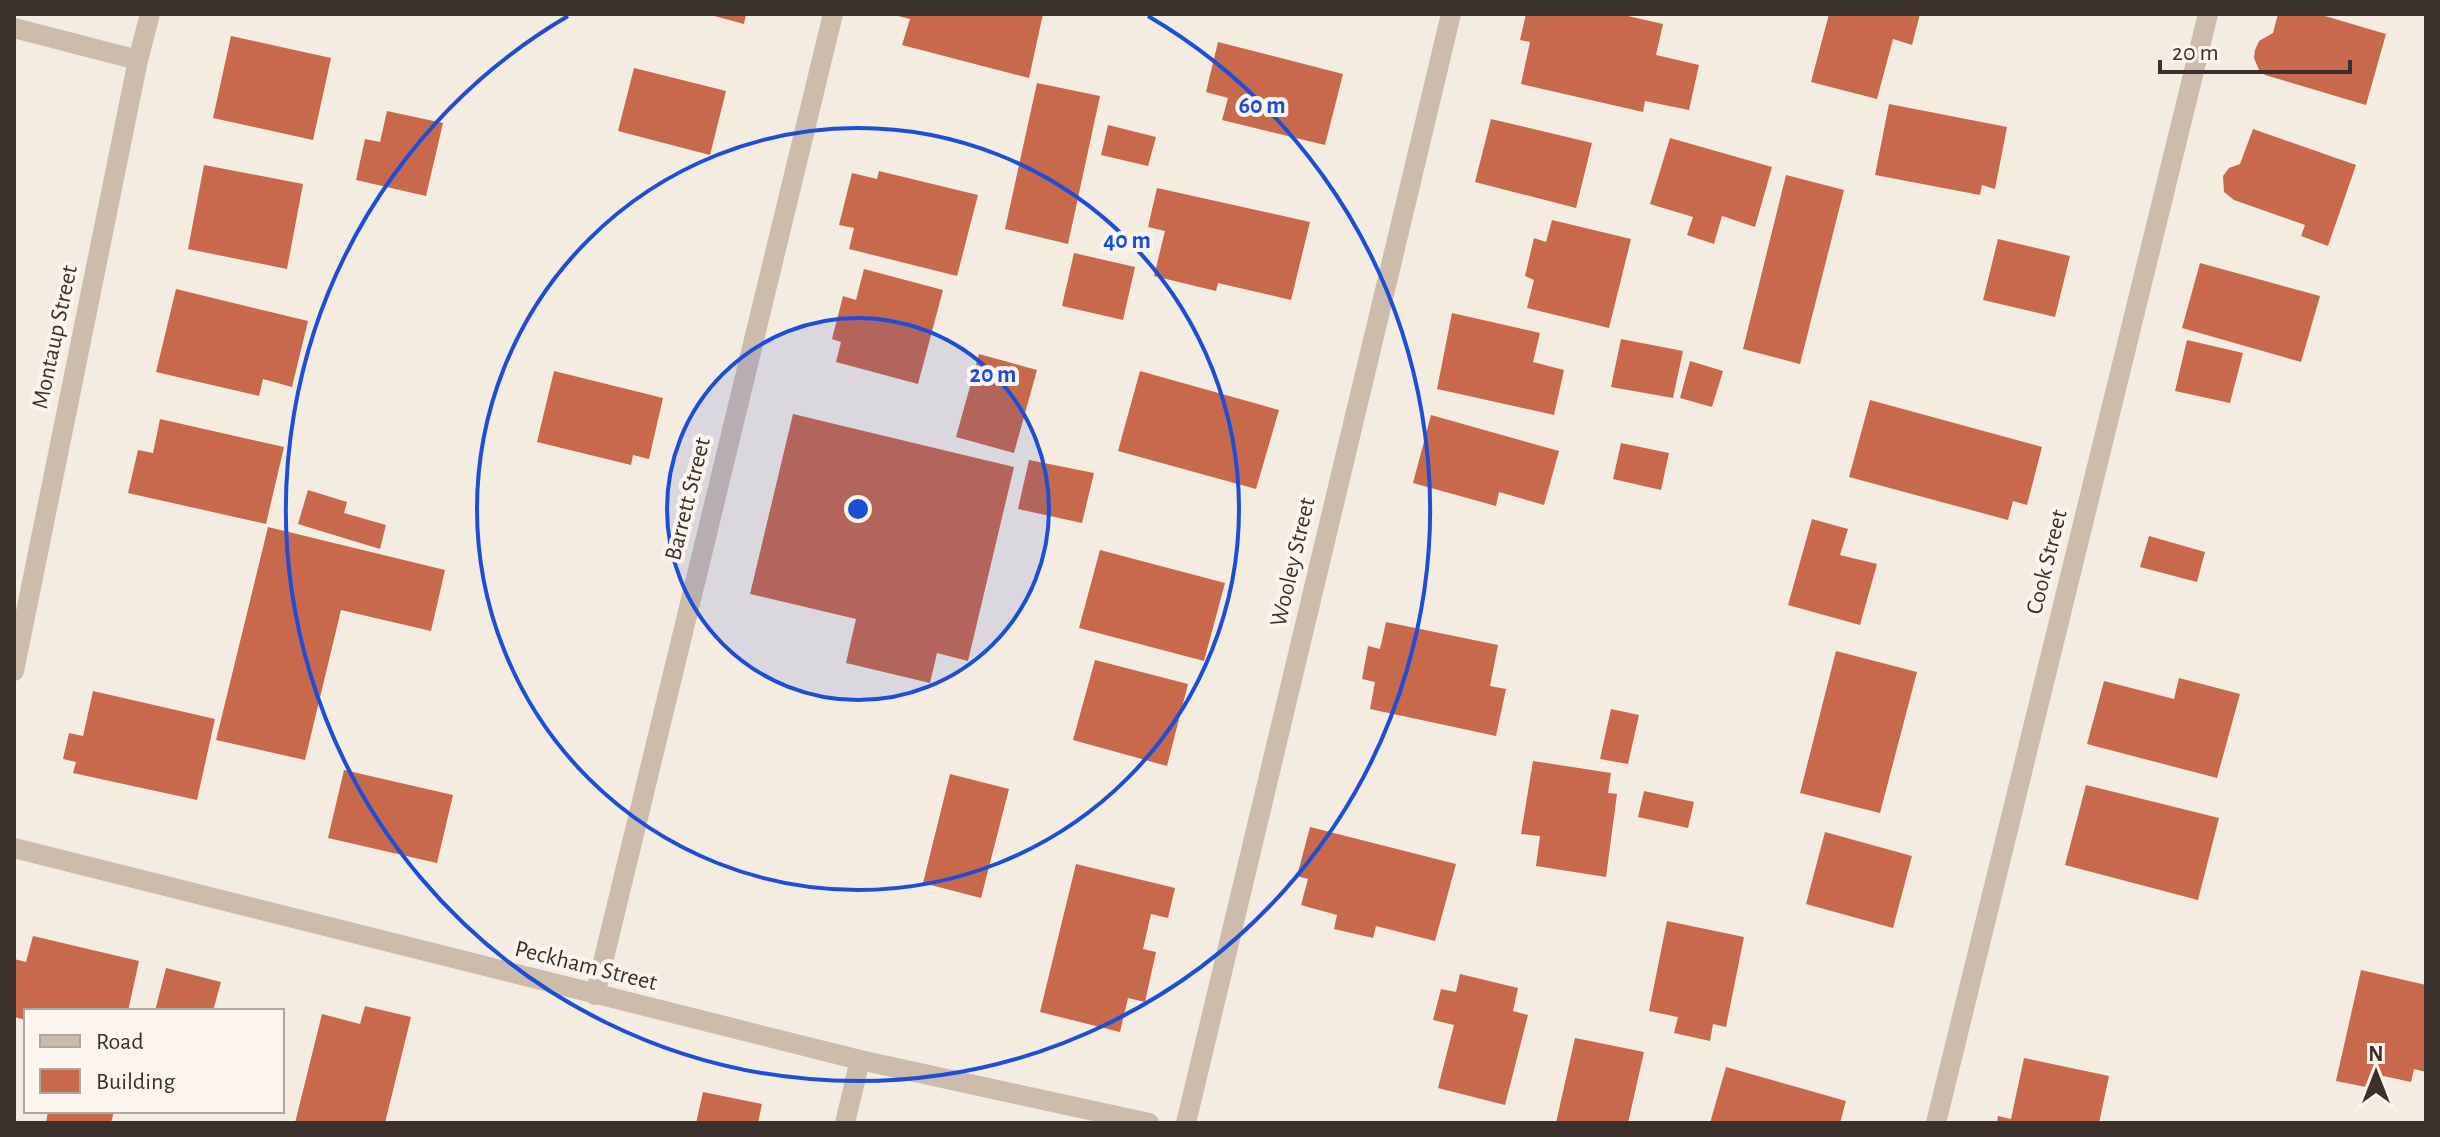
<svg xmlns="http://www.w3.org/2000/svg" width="2440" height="1137" font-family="'Alegreya Sans',sans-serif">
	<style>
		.building { fill: #c8694b }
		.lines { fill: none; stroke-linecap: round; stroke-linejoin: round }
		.street { stroke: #cdbbac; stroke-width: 20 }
		.ring { fill: none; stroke: #1d4ed8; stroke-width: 4 }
		.labels { text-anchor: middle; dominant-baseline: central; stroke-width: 8; stroke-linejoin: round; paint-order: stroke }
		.street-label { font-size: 24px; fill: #3b302b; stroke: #fbf5ee }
		.centre { fill: #1d4ed8; stroke: #fbf5ee; stroke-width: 4 }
		.ring-label { font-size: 24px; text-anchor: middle; font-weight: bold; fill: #1d4ed8; stroke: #fbf5ee; stroke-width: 8; stroke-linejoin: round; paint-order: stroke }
	</style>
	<rect width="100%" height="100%" fill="#f4ebe1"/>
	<path class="building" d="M 707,14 L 746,14 L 744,24 Z
		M 1043,14 L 1029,78 L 902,45 L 910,19 L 894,15 Z
		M 1526,14 L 1619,14 L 1663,24 L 1656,55 L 1699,65 L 1689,110 L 1645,101 L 1643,112 L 1521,84 L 1530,42 L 1520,40 Z
		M 1829,14 L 1920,14 L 1912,45 L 1893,39 L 1877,99 L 1811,82 Z
		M 2278,14 L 2318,14 L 2386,34 L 2366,105 L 2265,75 L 2259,70 L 2254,58 L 2255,50 L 2259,41 L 2273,33 Z
		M 231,36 L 331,58 L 313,140 L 213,118 Z
		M 1218,42 L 1343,74 L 1325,145 L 1222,120 L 1228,98 L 1206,92 Z
		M 634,68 L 726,91 L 710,155 L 618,131 Z
		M 1037,83 L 1100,96 L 1068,244 L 1005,229 Z
		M 1889,104 L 2007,127 L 1995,189 L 1982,185 L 1980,195 L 1875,175 Z
		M 387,111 L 443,123 L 426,196 L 356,180 L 365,139 L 380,142 Z
		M 1491,119 L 1592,143 L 1576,208 L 1475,182 Z
		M 1108,125 L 1156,137 L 1148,166 L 1101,155 Z
		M 2253,129 L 2356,165 L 2328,246 L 2301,236 L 2305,225 L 2234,200 L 2224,192 L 2223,176 L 2229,168 L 2240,164 Z
		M 1670,138 L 1772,167 L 1755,227 L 1722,216 L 1714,244 L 1687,235 L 1693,217 L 1650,204 Z
		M 204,165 L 303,184 L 287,269 L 188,249 Z
		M 879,171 L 978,195 L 957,276 L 849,249 L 854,228 L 839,225 L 852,173 L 877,179 Z
		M 1786,175 L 1844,190 L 1800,364 L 1743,349 Z
		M 1157,188 L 1310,222 L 1291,300 L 1218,283 L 1216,291 L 1154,276 L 1165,231 L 1148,227 Z
		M 1552,220 L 1631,239 L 1609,328 L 1527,308 L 1534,280 L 1525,276 L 1534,238 L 1546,242 Z
		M 1998,239 L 2070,256 L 2055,317 L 1983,300 Z
		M 1074,253 L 1135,267 L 1123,320 L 1062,306 Z
		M 2200,263 L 2320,296 L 2301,362 L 2182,328 Z
		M 864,269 L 943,290 L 918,384 L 836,362 L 841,342 L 832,339 L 843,296 L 856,300 Z
		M 176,289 L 308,321 L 292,387 L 263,379 L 259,396 L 156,372 Z
		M 1452,313 L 1540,333 L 1533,362 L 1564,370 L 1554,415 L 1437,389 Z
		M 1621,339 L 1683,351 L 1673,398 L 1611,387 Z
		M 2187,340 L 2243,353 L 2230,403 L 2175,391 Z
		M 979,354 L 1037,370 L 1014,453 L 956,437 Z
		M 1690,361 L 1723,371 L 1712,407 L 1680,398 Z
		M 554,371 L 663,398 L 649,459 L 633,455 L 631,465 L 537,442 Z
		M 1140,371 L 1279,410 L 1256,489 L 1118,451 Z
		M 1870,400 L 2042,447 L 2027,505 L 2013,501 L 2008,520 L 1849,477 Z
		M 793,414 L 1014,467 L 968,661 L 937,653 L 930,683 L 846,663 L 856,619 L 750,594 Z
		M 1431,415 L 1559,451 L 1544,505 L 1499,492 L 1496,506 L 1413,483 Z
		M 160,419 L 284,447 L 266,524 L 128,493 L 138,450 L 153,453 Z
		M 1621,443 L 1669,453 L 1661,490 L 1613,479 Z
		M 1029,460 L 1094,473 L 1082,523 L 1018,509 Z
		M 308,490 L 347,502 L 344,513 L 386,525 L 380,549 L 298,524 Z
		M 1812,519 L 1848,529 L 1840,555 L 1877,564 L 1860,625 L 1788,605 Z
		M 268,527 L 445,570 L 431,631 L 341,610 L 305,760 L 216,740 Z
		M 2149,536 L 2205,552 L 2197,582 L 2140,567 Z
		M 1100,550 L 1225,583 L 1204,661 L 1079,628 Z
		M 1386,622 L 1498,645 L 1490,686 L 1506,689 L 1496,736 L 1370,709 L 1375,682 L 1362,679 L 1368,646 L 1380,649 Z
		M 1836,651 L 1917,672 L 1880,813 L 1800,793 Z
		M 1095,660 L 1188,684 L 1167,766 L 1073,740 Z
		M 2179,678 L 2240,694 L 2217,778 L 2087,744 L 2104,681 L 2174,699 Z
		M 93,691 L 215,719 L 197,800 L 73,773 L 76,762 L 63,759 L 69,733 L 83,736 Z
		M 1611,709 L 1639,715 L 1628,764 L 1600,759 Z
		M 1533,761 L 1611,773 L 1608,793 L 1617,794 L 1606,877 L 1536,866 L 1540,836 L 1521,834 Z
		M 344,770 L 453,795 L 437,863 L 328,838 Z
		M 950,774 L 1009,789 L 981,898 L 923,883 Z
		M 2086,785 L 2219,818 L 2198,900 L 2065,865 Z
		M 1644,791 L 1694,802 L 1688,828 L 1638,817 Z
		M 1310,827 L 1456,864 L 1435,941 L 1376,926 L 1373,938 L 1334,929 L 1337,915 L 1301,905 L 1308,879 L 1297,876 Z
		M 1825,832 L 1912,856 L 1893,928 L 1806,904 Z
		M 1076,864 L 1175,888 L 1168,918 L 1151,914 L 1143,949 L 1156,952 L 1145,1002 L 1128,998 L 1120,1032 L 1040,1012 Z
		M 1667,921 L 1744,937 L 1726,1027 L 1713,1024 L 1710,1041 L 1674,1033 L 1678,1017 L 1649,1011 Z
		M 33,936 L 139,961 L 128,1011 L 26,1011 L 26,1020 L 14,1017 L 14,959 L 26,962 Z
		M 166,968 L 221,982 L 213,1011 L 155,1011 Z
		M 2361,970 L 2426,985 L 2426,1072 L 2414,1069 L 2411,1082 L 2374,1074 L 2371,1088 L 2336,1081 Z
		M 1460,974 L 1518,988 L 1513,1011 L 1528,1015 L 1505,1105 L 1438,1088 L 1454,1025 L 1433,1020 L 1441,989 L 1456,992 Z
		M 365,1006 L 411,1017 L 385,1123 L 295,1123 L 322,1014 L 360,1024 Z
		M 1575,1038 L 1644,1052 L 1628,1123 L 1556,1123 Z
		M 2024,1058 L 2109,1076 L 2099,1123 L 1997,1123 L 1998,1116 L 2011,1119 Z
		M 1726,1067 L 1846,1101 L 1840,1123 L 1710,1123 Z
		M 703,1092 L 762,1104 L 758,1123 L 696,1123 Z
		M 48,1111 L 114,1111 L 111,1123 L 46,1123 Z"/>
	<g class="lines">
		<path class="street" d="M 14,28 L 138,60
			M 14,671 L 138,60 L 150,14
			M 14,848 L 860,1060 L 1149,1123
			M 595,995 L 833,14
			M 845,1123 L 860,1060
			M 1186,1123 L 1451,14
			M 1936,1123 L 2208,14"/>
	</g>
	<circle cx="858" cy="509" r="191" fill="#1d4ed8" fill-opacity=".12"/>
	<g class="ring">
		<circle cx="858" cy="509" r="191"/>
		<circle cx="858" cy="509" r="381"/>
		<path d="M1148 16A572 572 0 1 1 568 16"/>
	</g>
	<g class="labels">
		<g class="street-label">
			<text transform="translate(55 337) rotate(-78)">Montaup Street</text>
			<text transform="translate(688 499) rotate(-76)">Barrett Street</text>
			<text transform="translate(1293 562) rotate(-77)">Wooley Street</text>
			<text transform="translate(2047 562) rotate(-76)">Cook Street</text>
			<text transform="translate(586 966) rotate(14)">Peckham Street</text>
		</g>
	</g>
	<circle cx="858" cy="509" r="12" class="centre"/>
	<g class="ring-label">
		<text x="1262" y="113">60 m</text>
		<text x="1127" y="248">40 m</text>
		<text x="993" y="382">20 m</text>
	</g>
	<rect width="2440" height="1137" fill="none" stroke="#3b302b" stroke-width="32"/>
	<rect x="24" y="1009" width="260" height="104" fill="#fbf5ee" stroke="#aea6a0" stroke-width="2"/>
	<rect x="40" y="1035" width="40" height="12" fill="#cdbbac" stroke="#aea6a0" stroke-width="2"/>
	<text x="96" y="1049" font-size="24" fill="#3b302b">Road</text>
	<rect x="40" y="1069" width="40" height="24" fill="#c8694b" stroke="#aea6a0" stroke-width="2"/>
	<text x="96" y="1089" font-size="24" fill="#3b302b">Building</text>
	<g transform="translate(2376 1073)" stroke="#fbf5ee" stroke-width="6" paint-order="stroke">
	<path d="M0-6L14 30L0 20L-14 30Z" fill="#3b302b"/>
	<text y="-12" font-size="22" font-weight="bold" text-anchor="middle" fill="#3b302b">N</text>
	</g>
	<path d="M2160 60v12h190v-12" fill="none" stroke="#3b302b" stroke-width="4"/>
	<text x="2172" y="60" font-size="24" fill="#3b302b" stroke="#fbf5ee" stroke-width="6" paint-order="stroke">20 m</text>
</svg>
